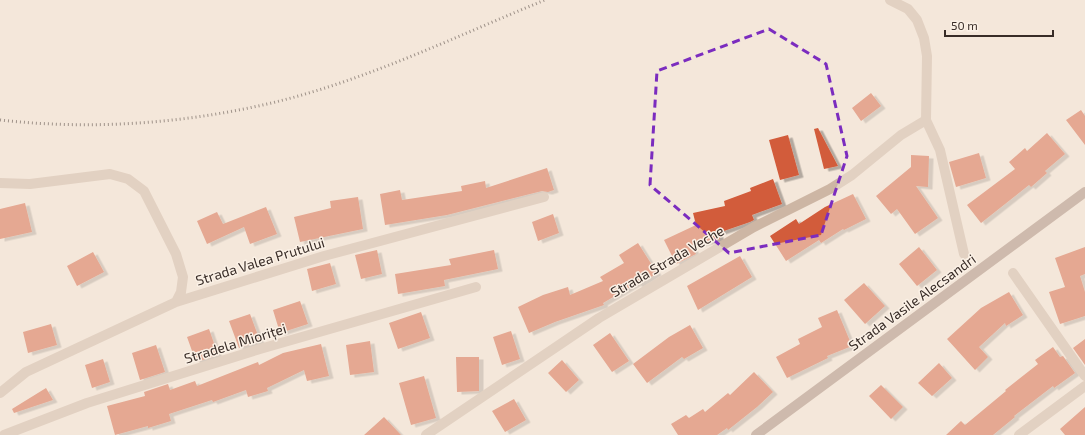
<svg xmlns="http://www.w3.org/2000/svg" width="1085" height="435" font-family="'Exo 2',sans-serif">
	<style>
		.building { fill: #d25b3a; filter: url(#shadow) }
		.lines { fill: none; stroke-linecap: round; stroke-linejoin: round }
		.minor { stroke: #cdb6a4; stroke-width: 10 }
		.secondary { stroke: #a18475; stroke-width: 10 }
		.rail { stroke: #382c27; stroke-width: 3; stroke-dasharray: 1 3; stroke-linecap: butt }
		.marked { fill: none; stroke: #7b2cbf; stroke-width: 3; stroke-dasharray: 8 5; stroke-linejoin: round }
		.labels { text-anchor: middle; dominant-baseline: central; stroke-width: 3; stroke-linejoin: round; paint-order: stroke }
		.street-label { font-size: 14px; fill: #382c27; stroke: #fbf1e6 }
	</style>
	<defs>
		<filter id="shadow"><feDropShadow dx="4.5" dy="2.5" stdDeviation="0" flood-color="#0004"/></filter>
	</defs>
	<rect width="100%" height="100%" fill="#f4e7da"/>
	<path class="building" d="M 871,93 L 881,106 L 861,121 L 852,108 Z
		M 1081,110 L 1085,116 L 1085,145 L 1066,120 Z
		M 818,128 L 838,166 L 824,169 L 814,129 Z
		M 1047,133 L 1065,154 L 1045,171 L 1047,173 L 1031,187 L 1029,185 L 981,223 L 967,205 L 1015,169 L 1009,162 L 1025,148 L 1027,151 Z
		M 788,135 L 799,175 L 780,180 L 769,140 Z
		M 979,153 L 986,178 L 956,187 L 949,162 Z
		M 911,155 L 929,156 L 928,187 L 916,186 L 938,218 L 915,234 L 897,209 L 891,214 L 876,196 L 911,167 Z
		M 547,168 L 554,190 L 548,192 L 542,191 L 447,215 L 385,225 L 380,194 L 400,190 L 402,200 L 462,191 L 461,186 L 485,181 L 486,188 Z
		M 773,179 L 782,204 L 752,215 L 754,220 L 750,222 L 718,233 L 720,239 L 692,246 L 696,254 L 676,264 L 664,240 L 696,225 L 693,213 L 725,206 L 724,201 L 751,191 L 750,188 Z
		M 853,194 L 866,219 L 844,230 L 843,229 L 821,243 L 819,240 L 786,261 L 770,236 L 796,219 L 799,224 L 825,207 Z
		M 358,197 L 363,229 L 300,242 L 294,217 L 331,208 L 330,201 Z
		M 25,203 L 32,232 L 0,239 L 0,209 Z
		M 266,207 L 277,234 L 250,244 L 244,227 L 207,244 L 197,221 L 217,212 L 223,224 Z
		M 553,214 L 559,233 L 538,241 L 532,222 Z
		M 638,243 L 657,273 L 638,285 L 637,283 L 603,303 L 604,305 L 555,322 L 529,333 L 518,307 L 543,295 L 568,287 L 570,295 L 603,281 L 600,277 L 624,263 L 619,255 Z
		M 919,247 L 937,270 L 917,286 L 899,264 Z
		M 1085,247 L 1085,274 L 1080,276 L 1085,292 L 1085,316 L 1060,324 L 1049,292 L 1065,287 L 1055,258 Z
		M 377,250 L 382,274 L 361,279 L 355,255 Z
		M 494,250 L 498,269 L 444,280 L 445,286 L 398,294 L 395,274 L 451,265 L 449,259 Z
		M 93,252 L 104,272 L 77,286 L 67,266 Z
		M 740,256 L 752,277 L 698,310 L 687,286 Z
		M 330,263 L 336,284 L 312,291 L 307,269 Z
		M 864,283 L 885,306 L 865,324 L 844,300 Z
		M 1009,292 L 1023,315 L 1006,326 L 1005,323 L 979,347 L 988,357 L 975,370 L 947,339 L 981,308 Z
		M 300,301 L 308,324 L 280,333 L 273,310 Z
		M 837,310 L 852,346 L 827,356 L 828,358 L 787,378 L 776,357 L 800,344 L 798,339 L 822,327 L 818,318 Z
		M 421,312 L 430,338 L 398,349 L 389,323 Z
		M 250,314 L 260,341 L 239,348 L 229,321 Z
		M 51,324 L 57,345 L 28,353 L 23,332 Z
		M 690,325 L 703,348 L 684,359 L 682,357 L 647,383 L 633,364 L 669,337 Z
		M 209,329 L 218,355 L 196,362 L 187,337 Z
		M 511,331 L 520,359 L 502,365 L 493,337 Z
		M 610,333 L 629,361 L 612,372 L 593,345 Z
		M 1085,339 L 1085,365 L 1073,348 Z
		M 370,341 L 374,372 L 350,375 L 346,345 Z
		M 321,344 L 329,376 L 307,381 L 304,370 L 267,388 L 268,391 L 248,397 L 246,390 L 213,402 L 212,400 L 169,414 L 171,421 L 148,428 L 148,426 L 115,435 L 107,406 L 145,396 L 144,392 L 168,384 L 170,390 L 195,381 L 197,386 L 258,362 L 259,365 L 283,353 Z
		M 156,345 L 165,372 L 140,380 L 132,353 Z
		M 1053,347 L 1060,357 L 1063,356 L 1075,373 L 1054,388 L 1053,386 L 1014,416 L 1015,417 L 993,435 L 946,435 L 961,421 L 965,425 L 1006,391 L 1005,390 L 1038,364 L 1035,360 Z
		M 456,357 L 479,357 L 479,391 L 457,392 Z
		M 103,359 L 110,382 L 92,388 L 85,365 Z
		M 562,360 L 579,380 L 566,392 L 548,373 Z
		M 939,363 L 952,378 L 932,396 L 918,383 Z
		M 754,372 L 773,392 L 757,407 L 728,430 L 727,428 L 717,435 L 678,435 L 671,424 L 686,415 L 689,418 L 703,409 L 705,412 L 728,393 L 730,395 Z
		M 424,376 L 436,418 L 411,425 L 399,383 Z
		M 881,385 L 903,407 L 891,419 L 869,396 Z
		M 46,388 L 53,400 L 14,413 L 12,409 Z
		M 514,399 L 526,420 L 505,432 L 492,411 Z
		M 1085,407 L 1085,435 L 1065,435 L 1060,429 Z
		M 384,417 L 401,435 L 364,435 Z"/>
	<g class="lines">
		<path class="minor" d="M 890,0 L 908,9 L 917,20 L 924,38 L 927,56 L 926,120 L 940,150 L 964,254
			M 0,183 L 30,184 L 110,174 L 128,179 L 144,191 L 176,254 L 183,277 L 181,292 L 176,302
			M 1013,273 L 1085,376
			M 0,393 L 26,372 L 176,302 L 324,256 L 544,197
			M 4,435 L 87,403 L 260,349 L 476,287
			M 426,435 L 599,318 L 754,227 L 830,189 L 852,175 L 901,135 L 926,120
			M 1019,435 L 1085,386"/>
		<path class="secondary" d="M 756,435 L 1085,192"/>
		<path class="rail" d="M 0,120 C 90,130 180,124 267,104 C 363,82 454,37 545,0"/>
	</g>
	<path d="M0 0H1085V435H0ZM 769,29 L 826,64 L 847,156 L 821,235 L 729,253 L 650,185 L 657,71 Z" fill="#f4e7da" fill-opacity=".55" fill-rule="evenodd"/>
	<path class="marked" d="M 769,29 L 826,64 L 847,156 L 821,235 L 729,253 L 650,185 L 657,71 Z"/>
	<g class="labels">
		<g class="street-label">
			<text transform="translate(260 261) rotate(-17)">Strada Valea Prutului</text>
			<text transform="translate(667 261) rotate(-30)">Strada Strada Veche</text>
			<text transform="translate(912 302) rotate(-36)">Strada Vasile Alecsandri</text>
			<text transform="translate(235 343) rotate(-17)">Stradela Mioriței</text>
		</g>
	</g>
	<path d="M945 30v6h108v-6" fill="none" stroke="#382c27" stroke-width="2"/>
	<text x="951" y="30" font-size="12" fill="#382c27" stroke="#fbf1e6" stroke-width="3" paint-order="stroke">50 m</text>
</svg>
